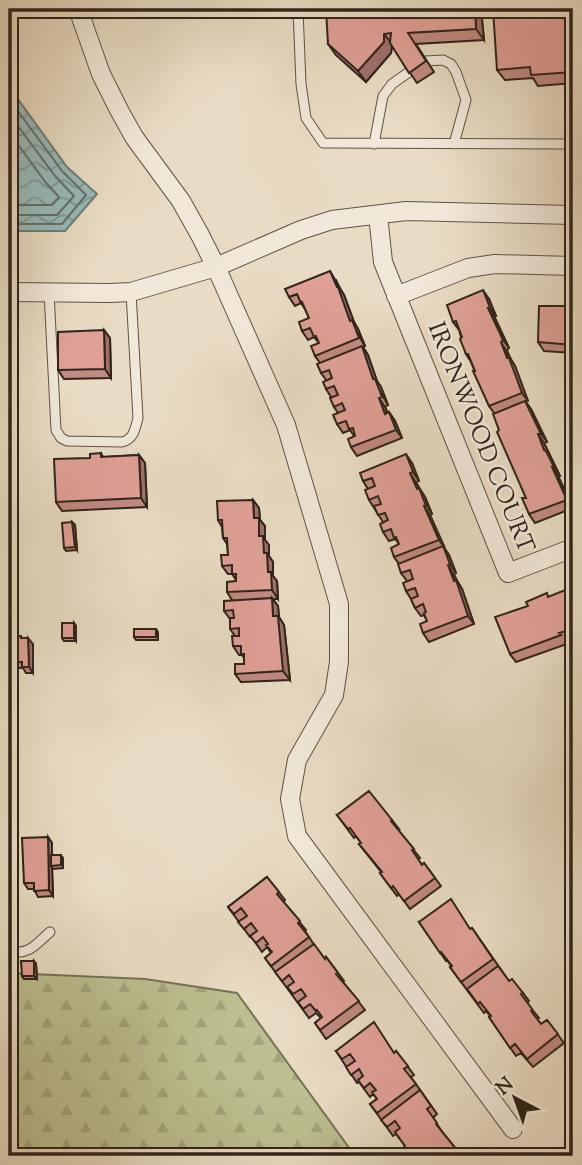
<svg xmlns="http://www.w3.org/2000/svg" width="582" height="1165" font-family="'Sorts Mill Goudy',serif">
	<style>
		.forest { fill: url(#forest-firs); stroke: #767255; stroke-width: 2 }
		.water { fill: url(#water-waves); stroke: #6e7e79; stroke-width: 2 }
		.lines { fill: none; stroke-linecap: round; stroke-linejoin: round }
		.shore { stroke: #646f6a; stroke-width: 2 }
		.lane-casing { stroke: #5e5244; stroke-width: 11 }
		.street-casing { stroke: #5e5244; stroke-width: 20 }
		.lane { stroke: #f1e8d9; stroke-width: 9 }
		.street { stroke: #f1e8d9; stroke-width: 18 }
		.wall { fill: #c18a82; stroke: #2f241a; stroke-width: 2 }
		.shaded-wall { fill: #9d706a; stroke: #2f241a; stroke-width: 2 }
		.building { fill: #e0a097; stroke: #2f241a; stroke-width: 2 }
		.labels { text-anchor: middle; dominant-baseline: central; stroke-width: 5; stroke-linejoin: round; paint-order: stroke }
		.street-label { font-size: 24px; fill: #2f241a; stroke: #f1e8d9 }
	</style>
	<defs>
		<pattern id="forest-firs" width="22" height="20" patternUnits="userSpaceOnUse" patternTransform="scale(1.75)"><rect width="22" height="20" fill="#bcbf90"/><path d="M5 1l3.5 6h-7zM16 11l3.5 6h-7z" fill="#a2a47c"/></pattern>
		<pattern id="water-waves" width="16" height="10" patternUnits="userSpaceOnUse" patternTransform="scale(1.75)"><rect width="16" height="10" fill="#98bab9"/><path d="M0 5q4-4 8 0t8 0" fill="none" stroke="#7c9796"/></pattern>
	</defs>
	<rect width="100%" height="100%" fill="#e9dcc4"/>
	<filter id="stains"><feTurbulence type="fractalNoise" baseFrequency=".00286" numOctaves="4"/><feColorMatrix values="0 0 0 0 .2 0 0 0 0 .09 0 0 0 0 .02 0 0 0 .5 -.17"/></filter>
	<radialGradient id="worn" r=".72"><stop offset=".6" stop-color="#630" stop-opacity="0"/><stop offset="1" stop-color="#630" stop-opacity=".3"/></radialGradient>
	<path class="forest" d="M 9,973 L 145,979 L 237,993 L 355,1156 L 9,1156 Z"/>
	<path class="water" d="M 9,91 L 12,91 L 67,167 L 97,194 L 65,231 L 9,231 Z"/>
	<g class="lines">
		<path class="shore" d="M 9,99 L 62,171 L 86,195 L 62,224 L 9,224
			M 9,114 L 55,176 L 74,196 L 57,215 L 9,215
			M 9,132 L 46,183 L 59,197 L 52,205 L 9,205"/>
		<defs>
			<path id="lane" d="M 298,9 L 301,84 L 306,118 L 323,143 L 573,144
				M 426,61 L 443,60 L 451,64 L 456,72 L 466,100 L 454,144
				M 374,144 L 383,96 L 392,84 L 409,72
				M 49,292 L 56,430 L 61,438 L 67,441 L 122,442 C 134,439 135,429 138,418 L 131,292
				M 9,951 C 29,956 36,944 50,932"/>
			<path id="street" d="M 78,9 L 101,74 L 119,110 L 134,137 L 181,201 L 200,235 L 216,267 L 286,425 L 339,604 L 339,662 L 334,695 L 297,760 L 290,799 L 297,836 L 513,1129
				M 378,215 L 383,262 L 508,573 L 573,548
				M 9,292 L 109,293 L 131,292 L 216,267 L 301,230 L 332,220 L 406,211 L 573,215
				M 396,296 L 468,268 L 495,264 L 573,266"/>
		</defs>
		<use href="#lane" class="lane-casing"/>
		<use href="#street" class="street-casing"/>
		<use href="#lane" class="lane"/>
		<use href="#street" class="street"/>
	</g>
	<path class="wall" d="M 481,9 L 484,40 L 416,44 L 434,72 L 417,83 L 392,46 L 391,53 L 366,82 L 336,55 L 328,44 Z
		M 573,9 L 573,83 L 538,86 L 533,78 L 505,80 L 497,70 Z
		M 336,280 L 340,289 L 344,295 L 354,322 L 358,329 L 365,346 L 363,347 L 368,355 L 377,381 L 381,387 L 388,405 L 385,407 L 388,413 L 389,412 L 395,421 L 402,438 L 357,456 L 351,447 L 354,436 L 350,430 L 343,433 L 337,424 L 338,413 L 334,407 L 331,397 L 326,389 L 326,380 L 321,373 L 320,363 L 315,356 L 319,343 L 314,337 L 308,340 L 302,331 L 309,318 L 305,309 L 301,303 L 295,306 L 289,297 Z
		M 489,299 L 496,316 L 494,316 L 509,348 L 507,350 L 511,360 L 515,366 L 528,401 L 526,402 L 531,409 L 547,442 L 544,443 L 560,476 L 558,476 L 573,508 L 535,523 L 529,514 L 526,498 L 499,430 L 494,413 L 489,406 L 471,362 L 466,354 L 459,330 L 453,322 Z
		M 573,306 L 573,353 L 544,351 L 538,342 Z
		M 104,330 L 110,338 L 111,378 L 64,379 L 58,370 Z
		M 101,453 L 103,457 L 139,455 L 145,463 L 147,507 L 62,511 L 56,502 Z
		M 412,463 L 419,481 L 416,482 L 419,488 L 425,497 L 432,514 L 430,515 L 444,548 L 449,555 L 456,573 L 454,574 L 457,581 L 462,589 L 474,624 L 429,642 L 423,633 L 427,621 L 424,615 L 421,616 L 415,608 L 411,599 L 406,591 L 407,581 L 401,573 L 399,564 L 394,557 L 399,544 L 395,539 L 389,541 L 383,532 L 383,522 L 369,500 L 368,489 L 363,481 Z
		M 253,500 L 259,508 L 260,520 L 265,526 L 265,540 L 269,545 L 269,556 L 273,562 L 273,576 L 277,581 L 278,599 L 273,599 L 278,606 L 279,617 L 284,625 L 290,680 L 241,682 L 235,674 L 244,664 L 244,658 L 242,655 L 239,655 L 233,646 L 235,636 L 230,629 L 230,619 L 224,611 L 232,600 L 227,592 L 236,580 L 232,574 L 228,574 L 222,566 L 228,555 L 227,544 L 223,538 L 222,527 L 218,520 Z
		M 72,522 L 75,525 L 77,550 L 66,551 L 64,548 Z
		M 573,587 L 573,639 L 566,641 L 567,644 L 516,662 L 510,654 L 528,606 Z
		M 74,623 L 76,626 L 76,641 L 64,641 L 62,638 Z
		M 156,629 L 158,632 L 158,640 L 136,640 L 134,637 Z
		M 9,637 L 22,638 L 33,644 L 33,673 L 26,673 L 23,668 L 9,668 Z
		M 337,815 L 392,820 L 399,829 L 397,829 L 420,858 L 418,859 L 422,865 L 424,863 L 441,886 L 410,909 L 399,894 L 397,896 L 380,873 L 381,872 L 359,844 L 361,843 L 356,836 L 354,838 Z
		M 48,837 L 52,843 L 52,855 L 61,855 L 63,858 L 63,868 L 53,869 L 52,867 L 53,896 L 38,897 L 34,889 L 28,889 L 24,883 Z
		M 267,877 L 285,900 L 283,902 L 306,930 L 305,931 L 315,946 L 325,959 L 326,957 L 344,981 L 343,982 L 365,1010 L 326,1039 L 315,1023 L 321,1018 L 316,1013 L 309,1018 L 265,958 L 271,953 L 267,947 L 262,952 L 251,936 L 250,937 L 228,907 Z
		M 419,922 L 471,929 L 472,928 L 509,981 L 523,993 L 529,1001 L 527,1003 L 539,1018 L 537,1019 L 541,1024 L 547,1020 L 564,1043 L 533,1067 L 521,1053 L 516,1056 L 489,1017 L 490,1016 L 486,1011 L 484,1013 L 450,967 L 451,966 L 447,960 L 446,961 Z
		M 36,964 L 37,979 L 24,979 L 22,976 Z
		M 336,1051 L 395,1053 L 396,1051 L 414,1075 L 411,1077 L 437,1114 L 433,1118 L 443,1133 L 462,1156 L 411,1156 L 405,1146 L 396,1134 L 393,1136 L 370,1104 L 377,1099 L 373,1094 L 370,1097 L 359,1082 L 357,1083 Z"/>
	<path class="shaded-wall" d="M 475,9 L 481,9 L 484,40 L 476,29 Z
		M 384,34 L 392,44 L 391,53 L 366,82 L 358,71 Z
		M 330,271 L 344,295 L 354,322 L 358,329 L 365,346 L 350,321 Z
		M 483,290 L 489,299 L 496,316 L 490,308 Z
		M 488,308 L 494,316 L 509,348 L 503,340 Z
		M 104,330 L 110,338 L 111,378 L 105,369 Z
		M 501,342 L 515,366 L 528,401 L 522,393 Z
		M 362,346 L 368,355 L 377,381 L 381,387 L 388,405 L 373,379 Z
		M 379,398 L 385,407 L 391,422 L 385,414 Z
		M 525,401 L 531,409 L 547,442 L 541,434 Z
		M 389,412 L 395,421 L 402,438 L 396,430 Z
		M 538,434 L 544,443 L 560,476 L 544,450 Z
		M 406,454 L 412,463 L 419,481 L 413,472 Z
		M 139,455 L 145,463 L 147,507 L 141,498 Z
		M 552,467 L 558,476 L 573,508 L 567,500 Z
		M 410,473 L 425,497 L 432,514 L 417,489 Z
		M 253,500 L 259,508 L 260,520 L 265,526 L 265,540 L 269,545 L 269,556 L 273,562 L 273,576 L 277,581 L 278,599 L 272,590 L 254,518 Z
		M 424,506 L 430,515 L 445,548 L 439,540 Z
		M 72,522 L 75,525 L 77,550 L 75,547 Z
		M 443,546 L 449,555 L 456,573 L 450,564 Z
		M 448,565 L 462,589 L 474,624 L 468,616 Z
		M 272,598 L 278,606 L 279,617 L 284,625 L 290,680 L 283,671 L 273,616 Z
		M 74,623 L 76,626 L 76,641 L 74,638 Z
		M 28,638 L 33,644 L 33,673 L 29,667 Z
		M 48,837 L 52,843 L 52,865 L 51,866 L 52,867 L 53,896 L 49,890 Z
		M 34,961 L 36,964 L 37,979 L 34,976 Z"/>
	<path class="building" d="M 326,9 L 475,9 L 476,29 L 408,33 L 426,61 L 409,73 L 390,43 L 391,33 L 384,34 L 384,42 L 358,71 L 328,44 Z
		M 493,9 L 573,9 L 573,72 L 531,75 L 530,67 L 497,70 Z
		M 330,271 L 337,287 L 338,287 L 350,321 L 352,320 L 359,338 L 315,356 L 311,346 L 319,343 L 316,336 L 314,337 L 310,328 L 302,331 L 299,322 L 309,318 L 302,302 L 301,303 L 297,294 L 289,297 L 285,289 Z
		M 483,290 L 490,308 L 488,308 L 503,340 L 501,342 L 507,358 L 509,358 L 522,393 L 489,406 L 473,371 L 475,371 L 468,354 L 466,354 L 460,339 L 462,337 L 456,321 L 453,322 L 447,305 Z
		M 539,306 L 573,306 L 573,345 L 538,342 Z
		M 104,330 L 105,369 L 58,370 L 58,332 Z
		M 362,346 L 373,379 L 375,379 L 382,397 L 379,398 L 385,414 L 389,412 L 396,430 L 351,447 L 348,439 L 355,436 L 353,428 L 349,429 L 346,421 L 337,424 L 333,415 L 345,410 L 342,403 L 334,407 L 330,398 L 338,395 L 334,386 L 326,389 L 323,382 L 332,378 L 329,370 L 321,373 L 317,364 Z
		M 525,401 L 541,434 L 538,434 L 544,450 L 546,451 L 554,467 L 552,467 L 567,500 L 529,514 L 522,498 L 526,498 L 497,432 L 499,430 L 493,414 Z
		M 101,453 L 101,457 L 139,455 L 141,498 L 56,502 L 54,459 L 90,458 L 90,454 Z
		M 406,454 L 413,472 L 410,473 L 417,489 L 419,488 L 426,506 L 424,506 L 439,540 L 394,557 L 391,548 L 399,544 L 396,537 L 394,538 L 391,529 L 383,532 L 380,524 L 388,520 L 385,513 L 378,515 L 374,506 L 381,504 L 378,496 L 369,500 L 365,490 L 375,486 L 372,478 L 363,481 L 360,473 Z
		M 253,500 L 254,518 L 259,518 L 259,536 L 263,536 L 264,553 L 267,553 L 268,572 L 271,572 L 272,590 L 227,592 L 227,582 L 236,581 L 236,574 L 232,574 L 232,565 L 222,566 L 221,555 L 228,555 L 227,538 L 223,538 L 222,520 L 218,520 L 217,501 Z
		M 72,522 L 75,547 L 64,548 L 62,523 Z
		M 443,546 L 450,564 L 448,565 L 454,581 L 456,580 L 468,616 L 423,633 L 420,624 L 427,621 L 424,613 L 426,612 L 423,604 L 415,608 L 411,599 L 418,596 L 415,588 L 406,591 L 403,583 L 413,579 L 410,570 L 401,573 L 398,564 Z
		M 573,587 L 573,629 L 559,633 L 561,635 L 510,654 L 495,617 L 528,606 L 526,602 L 547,593 L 548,597 Z
		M 272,598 L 273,616 L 278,616 L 283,671 L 235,674 L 235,664 L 244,664 L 244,654 L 241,654 L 241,646 L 233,646 L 232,636 L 239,636 L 239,628 L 230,629 L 230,618 L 234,618 L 233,610 L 224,611 L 224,601 Z
		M 62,623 L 74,623 L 74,638 L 62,638 Z
		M 134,629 L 156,629 L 156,637 L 134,637 Z
		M 21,636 L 21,638 L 28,638 L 29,667 L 22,667 L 22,662 L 9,662 L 9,637 Z
		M 369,791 L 392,820 L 391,821 L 414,849 L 412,850 L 422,865 L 424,863 L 435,878 L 404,901 L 393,886 L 391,888 L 380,873 L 382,872 L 359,844 L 361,843 L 350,828 L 348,829 L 337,815 Z
		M 48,837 L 49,890 L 34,891 L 34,883 L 24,883 L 22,838 Z
		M 51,855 L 61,855 L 61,865 L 51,866 Z
		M 267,877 L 279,892 L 277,894 L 300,921 L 298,923 L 309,937 L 271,966 L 265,958 L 272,952 L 266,945 L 268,944 L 263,937 L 256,943 L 250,936 L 257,931 L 251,923 L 244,929 L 238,922 L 247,916 L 241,908 L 234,914 L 228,907 Z
		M 451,899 L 470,929 L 472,928 L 493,959 L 461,982 L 450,967 L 452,966 L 441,952 L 440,953 L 419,922 Z
		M 314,944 L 325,959 L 326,957 L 338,973 L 336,974 L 359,1001 L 320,1030 L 315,1023 L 322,1017 L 317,1010 L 316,1011 L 310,1004 L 303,1009 L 298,1002 L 306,996 L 301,989 L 293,994 L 287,987 L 294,982 L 289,975 L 282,981 L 275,972 Z
		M 21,961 L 34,961 L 34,976 L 22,976 Z
		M 498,966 L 509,981 L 512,979 L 523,993 L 521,994 L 532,1009 L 531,1011 L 541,1024 L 547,1020 L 558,1034 L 527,1059 L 515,1044 L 510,1048 L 489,1017 L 491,1016 L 480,1002 L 478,1004 L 467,989 Z
		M 374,1022 L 394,1053 L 396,1051 L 408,1066 L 404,1069 L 416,1084 L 377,1113 L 370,1104 L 377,1099 L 372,1092 L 376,1090 L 370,1083 L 364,1088 L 358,1080 L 363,1076 L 359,1069 L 351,1075 L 346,1067 L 355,1061 L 350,1054 L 342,1059 L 336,1051 Z
		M 420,1090 L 431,1106 L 427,1109 L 437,1123 L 436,1124 L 459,1153 L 458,1154 L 460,1156 L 411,1156 L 404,1147 L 405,1146 L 395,1132 L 400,1128 L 395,1121 L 387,1127 L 381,1120 Z"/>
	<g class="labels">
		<g class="street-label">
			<text transform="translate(480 438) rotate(68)">IRONWOOD COURT</text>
		</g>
	</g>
	<rect width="582" height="1165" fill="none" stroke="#e9dcc4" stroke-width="35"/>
	<rect x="10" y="10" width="561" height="1144" fill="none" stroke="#2f241a" stroke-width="3.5"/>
	<rect x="18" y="18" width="547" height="1130" fill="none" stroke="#2f241a" stroke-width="2"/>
	<g transform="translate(515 1098) rotate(319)" stroke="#f1e8d9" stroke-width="5" paint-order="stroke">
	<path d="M0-5L12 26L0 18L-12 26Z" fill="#2f241a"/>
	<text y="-10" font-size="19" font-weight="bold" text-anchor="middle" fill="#2f241a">N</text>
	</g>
	<rect width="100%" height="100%" filter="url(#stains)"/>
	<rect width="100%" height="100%" fill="url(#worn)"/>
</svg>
